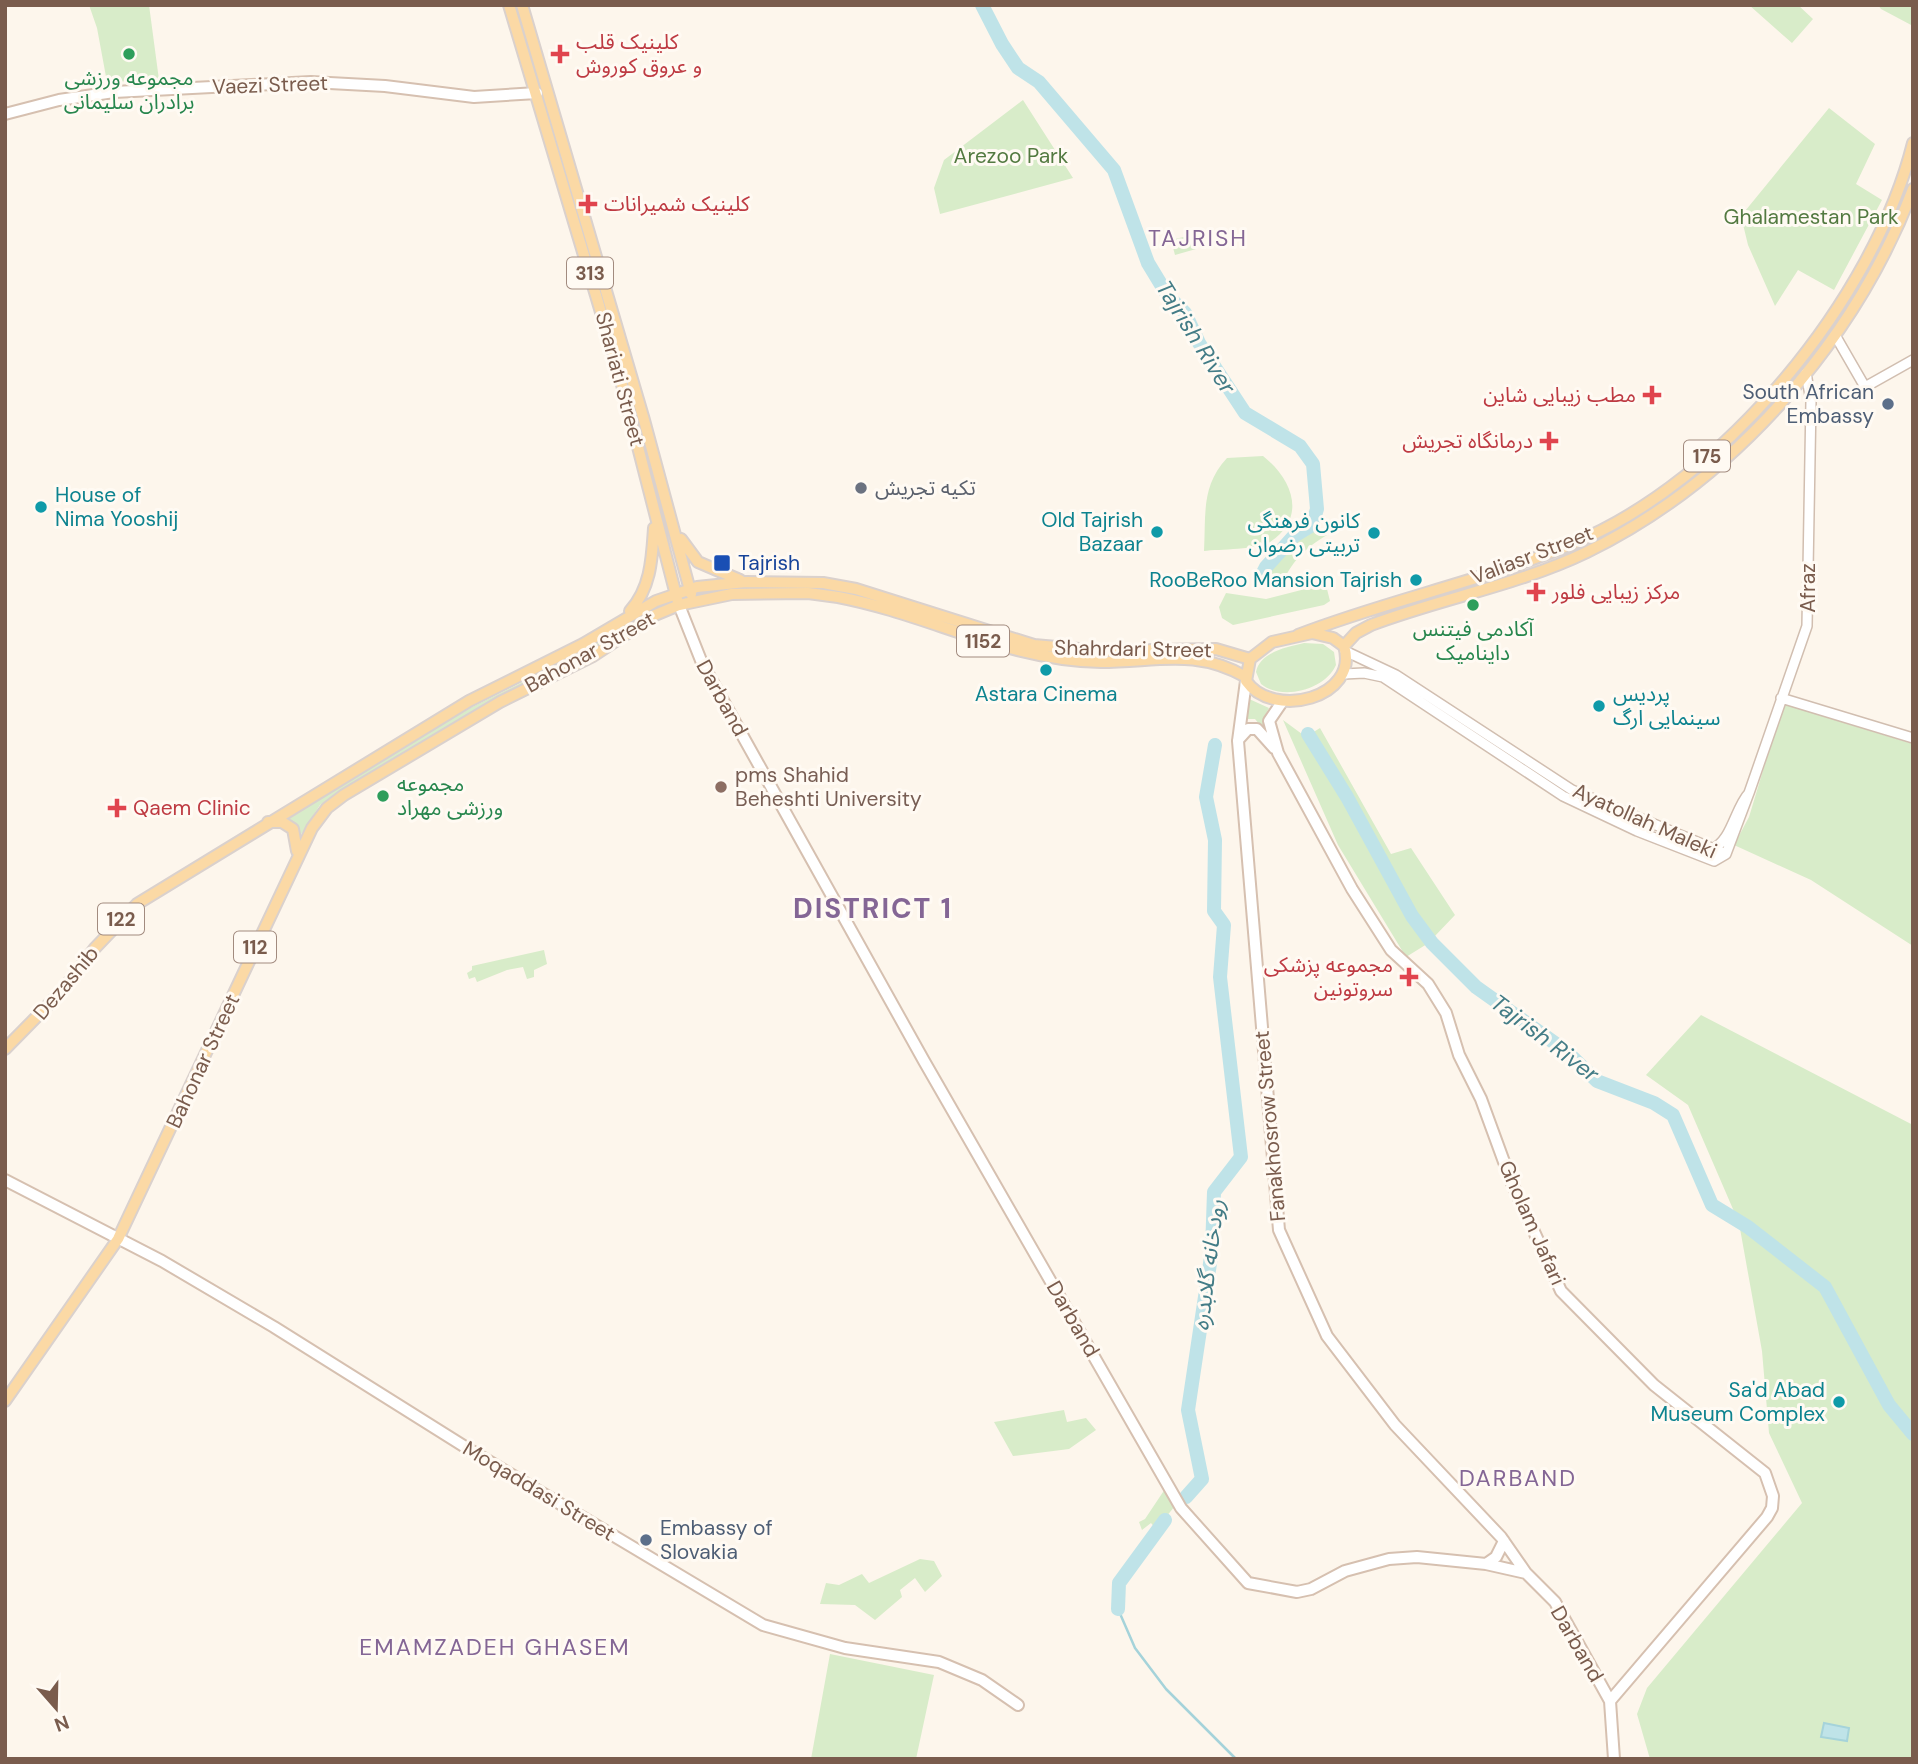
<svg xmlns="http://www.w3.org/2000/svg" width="1918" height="1764" font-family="'DM Sans','Noto Sans Arabic',sans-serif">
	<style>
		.green { fill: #d8ecc9 }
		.water { fill: #bfe3e8; stroke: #a5d3da; stroke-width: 2 }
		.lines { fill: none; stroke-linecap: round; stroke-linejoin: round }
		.stream { stroke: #a5d3da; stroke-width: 2.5 }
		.river { stroke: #bfe3e8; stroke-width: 14 }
		.tertiary-casing { stroke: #d1beb0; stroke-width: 12 }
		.secondary-casing { stroke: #d6c0b0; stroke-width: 14 }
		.primary-casing { stroke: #dad1cd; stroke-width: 14 }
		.tertiary { stroke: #fff; stroke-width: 9 }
		.secondary { stroke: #fff; stroke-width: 10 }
		.primary { stroke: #fbd9a5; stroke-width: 10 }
		.leisure-dot { fill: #2e9e5b; stroke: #fffaf3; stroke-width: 2.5 }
		.health-dot { fill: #e0444e; stroke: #fffaf3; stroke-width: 2.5 }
		.service-dot { fill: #5c6f8a; stroke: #fffaf3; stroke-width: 2.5 }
		.worship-dot { fill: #6b7280; stroke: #fffaf3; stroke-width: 2.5 }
		.culture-dot { fill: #0f9aa8; stroke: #fffaf3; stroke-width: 2.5 }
		.transit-dot { fill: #1a4fb4; stroke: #fffaf3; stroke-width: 2.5 }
		.education-dot { fill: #8d6e63; stroke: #fffaf3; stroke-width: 2.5 }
		.labels { text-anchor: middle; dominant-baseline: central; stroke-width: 6; stroke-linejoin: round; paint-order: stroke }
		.shield { fill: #fffaf3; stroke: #a28b7f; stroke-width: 2 }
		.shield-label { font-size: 19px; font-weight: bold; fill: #7a5c4d }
		.health-label { font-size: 21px; fill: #be3a42; stroke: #fffaf3; text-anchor: start }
		.leisure-label { font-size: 21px; fill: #27864d; stroke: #fffaf3 }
		.street-label { font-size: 21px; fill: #7a5c4d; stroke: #fffaf3 }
		.park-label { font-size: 21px; fill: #537a41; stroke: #fffaf3 }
		.service-label { font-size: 21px; fill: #4e5e75; stroke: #fffaf3; text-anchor: end }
		.worship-label { font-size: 21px; fill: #5b616d; stroke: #fffaf3; text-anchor: start }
		.culture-label { font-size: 21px; fill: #0d838f; stroke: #fffaf3; text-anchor: end }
		.transit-label { font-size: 21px; fill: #164399; stroke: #fffaf3; text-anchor: start }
		.education-label { font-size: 21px; fill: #785e54; stroke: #fffaf3; text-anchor: start }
		.neighbourhood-label { font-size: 23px; letter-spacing: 2px; fill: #846695; stroke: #fffaf3 }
		.water-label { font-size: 23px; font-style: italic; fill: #437c86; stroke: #fffaf3 }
		.district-label { font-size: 28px; font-weight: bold; letter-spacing: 2px; fill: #846695; stroke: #fffaf3 }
	</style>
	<rect width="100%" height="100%" fill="#fdf6ec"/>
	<path class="green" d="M 89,5 L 149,5 L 159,80 L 107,82 L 97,28 Z
		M 1749,5 L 1798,5 L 1813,19 L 1792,43 Z
		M 1878,5 L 1913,5 L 1913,26 L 1881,9 Z
		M 1023,100 L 1073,178 L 940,214 L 934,188 L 944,160 Z
		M 1829,108 L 1875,144 L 1856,184 L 1882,200 L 1834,290 L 1798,270 L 1775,306 L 1748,245 L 1741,216 Z
		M 1196,234 L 1196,249 L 1175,255 L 1171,240 Z
		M 1263,456 C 1292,479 1308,517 1270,542 C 1258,550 1219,549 1204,551 C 1206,514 1201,486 1227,458 Z
		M 1314,526 L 1327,535 C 1305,548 1291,562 1281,586 L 1267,588 L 1268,582 L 1262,580 C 1271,556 1294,539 1314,526 Z
		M 1317,586 L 1327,589 L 1330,601 L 1324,605 L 1233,625 L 1222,618 L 1219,607 L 1226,593 L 1266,599 Z
		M 654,606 L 657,609 L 573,662 L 488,702 L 337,793 L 320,805 L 300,836 L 297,827 L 282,818 L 472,707 L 584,652 Z
		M 1304,643 L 1323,644 L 1334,652 L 1336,665 C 1325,690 1282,701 1261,684 L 1256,672 C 1260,652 1287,647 1304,643 Z
		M 1247,698 L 1269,708 L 1263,719 L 1265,731 L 1255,719 L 1242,719 Z
		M 1783,704 L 1913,744 L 1913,946 L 1811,880 L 1734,845 L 1749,817 Z
		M 1283,720 L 1306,737 L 1347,803 L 1427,944 L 1406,957 L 1338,845 Z
		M 1320,728 L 1391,854 L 1411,848 L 1455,915 L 1434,937 L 1418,917 L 1312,733 Z
		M 544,950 L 547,964 L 534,970 L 534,977 L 527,979 L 523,967 L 507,970 L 477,982 L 475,977 L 469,979 L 467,973 L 472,970 L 472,966 Z
		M 1701,1015 L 1913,1125 L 1913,1759 L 1650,1759 L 1637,1714 L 1647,1688 L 1802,1503 L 1769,1433 L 1762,1351 L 1739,1223 L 1688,1105 L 1646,1075 Z
		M 1064,1410 L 1067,1422 L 1086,1418 L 1096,1430 L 1069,1449 L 1013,1456 L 994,1422 Z
		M 1165,1489 L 1175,1506 L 1156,1529 L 1151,1523 L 1142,1530 L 1139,1522 L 1145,1519 Z
		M 920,1559 L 934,1561 L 942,1576 L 925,1592 L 915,1578 L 900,1590 L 902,1597 L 875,1620 L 855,1605 L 820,1604 L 826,1583 L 839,1585 L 862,1574 L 869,1583 Z
		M 830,1654 L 934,1675 L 916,1759 L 811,1759 Z"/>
	<path class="water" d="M 1824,1723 L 1849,1728 L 1847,1741 L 1821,1737 Z"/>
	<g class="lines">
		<path class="stream" d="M 1118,1609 L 1135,1648 L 1166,1689 L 1236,1759"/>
		<path class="river" d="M 982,5 L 1002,44 L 1018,68 L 1039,82 L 1114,170 L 1148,263 L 1168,296 L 1185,313 L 1199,343 L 1245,413 L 1300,446 L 1313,464 L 1317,509 L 1312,525 L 1294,536 L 1266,567 L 1260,579
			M 1308,734 L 1347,797 L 1412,916 L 1432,943 L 1476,987 L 1566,1051 L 1597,1081 L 1654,1103 L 1673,1115 L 1712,1205 L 1748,1227 L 1825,1287 L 1889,1405 L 1913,1434
			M 1186,1497 L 1202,1479 L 1188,1410 L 1212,1250 L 1214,1192 L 1241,1157 L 1220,977 L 1224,925 L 1214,911 L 1215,840 L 1206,797 L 1215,745
			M 1118,1609 L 1119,1583 L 1165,1520"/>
		<defs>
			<path id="tertiary" d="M 1835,335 L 1865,387 L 1913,360
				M 1345,651 L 1396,675 L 1572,790 L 1726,854
				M 1344,674 L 1364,673 L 1383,677 L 1563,796 L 1637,831 L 1714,861 L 1726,854
				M 1781,698 L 1913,738
				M 1749,793 L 1807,626 L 1811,401 L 1806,373
				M 1712,849 C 1732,841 1735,808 1749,793 L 1726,854"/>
			<path id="secondary" d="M 5,114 L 59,100 L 114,92 L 311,82 L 385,86 L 474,97 L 537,93
				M 679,605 L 702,663 L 924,1061 L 1181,1508 L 1248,1583 L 1297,1592 L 1311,1589 L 1345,1571 L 1389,1559 L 1417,1557 L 1486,1564 L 1526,1573
				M 1246,681 L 1238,741 L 1279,1230 L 1327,1336 L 1395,1425 L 1501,1537 L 1526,1573 L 1555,1602 L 1610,1701 L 1614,1759
				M 1282,702 L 1269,721 L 1278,753 L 1352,889 L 1391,950 L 1428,984 L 1446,1013 L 1459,1055 L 1481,1099 L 1511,1181 L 1561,1291 L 1654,1385 L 1765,1473 L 1773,1496 L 1772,1508 L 1767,1517 L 1610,1701
				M 1238,740 L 1248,729 L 1257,729 L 1274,748
				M 5,1180 L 162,1261 L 274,1327 L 470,1450 L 763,1625 L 845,1648 L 939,1662 L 982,1680 L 1018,1705
				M 1486,1564 L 1496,1557 L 1504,1541"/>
			<path id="primary" d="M 509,5 L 618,369 L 677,599
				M 522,5 L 644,420 L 691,594
				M 681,539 L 698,562 L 740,580
				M 630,611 C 651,588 652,558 654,528
				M 1312,633 L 1333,638 L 1344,646 C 1360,698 1273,720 1246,681 L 1250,659 L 1272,642 Z
				M 1298,635 C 1388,600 1484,581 1574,543 C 1724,481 1874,299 1913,143
				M 1344,646 L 1356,633 L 1371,625 C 1442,598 1519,585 1587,552 C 1734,480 1855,341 1913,189
				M 268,822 L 282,822 L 293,829 L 297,851
				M 5,1049 L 62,991 L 95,948 L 137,904 L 469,701 L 583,644 L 656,601 L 697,587 L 746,582 L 823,583 L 856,589 L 1034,645 L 1102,651 L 1216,649 L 1250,659
				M 5,1401 L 118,1239 L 312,828 L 327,808 L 344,795 L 500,702 L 593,656 L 655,615 L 679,605 L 732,594 L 808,593 L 838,597 C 928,614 1008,661 1101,662 C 1157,662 1195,648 1246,677"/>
		</defs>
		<use href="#tertiary" class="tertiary-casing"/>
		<use href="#secondary" class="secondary-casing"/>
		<use href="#primary" class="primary-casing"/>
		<use href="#tertiary" class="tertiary"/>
		<use href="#secondary" class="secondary"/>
		<use href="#primary" class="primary"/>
	</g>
	<g class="leisure-dot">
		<circle cx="129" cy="54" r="7"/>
		<circle cx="1473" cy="605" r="7"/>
		<circle cx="383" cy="796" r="7"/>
	</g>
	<g class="health-dot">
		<path d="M556.5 43.5h7v7h7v7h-7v7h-7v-7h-7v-7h7z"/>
		<path d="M584.5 193.5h7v7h7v7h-7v7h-7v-7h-7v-7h7z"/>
		<path d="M1648.5 384.5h7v7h7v7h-7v7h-7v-7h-7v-7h7z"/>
		<path d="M1545.5 430.5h7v7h7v7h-7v7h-7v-7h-7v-7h7z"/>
		<path d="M1532.5 581.5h7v7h7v7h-7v7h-7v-7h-7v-7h7z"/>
		<path d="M113.5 797.5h7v7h7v7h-7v7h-7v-7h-7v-7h7z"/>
		<path d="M1405.5 966.5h7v7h7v7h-7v7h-7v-7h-7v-7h7z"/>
	</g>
	<g class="service-dot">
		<circle cx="1888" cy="404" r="7"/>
		<circle cx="646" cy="1540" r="7"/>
	</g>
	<circle class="worship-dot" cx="861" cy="488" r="7"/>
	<g class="culture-dot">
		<circle cx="41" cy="507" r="7"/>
		<circle cx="1157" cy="532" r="7"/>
		<circle cx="1374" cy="533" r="7"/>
		<circle cx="1416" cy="580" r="7"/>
		<circle cx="1046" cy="670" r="7"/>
		<circle cx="1599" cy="706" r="7"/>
		<circle cx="1839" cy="1402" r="7"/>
	</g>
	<rect class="transit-dot" x="713" y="554" width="18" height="18" rx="3.5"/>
	<circle class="education-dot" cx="721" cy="787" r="7"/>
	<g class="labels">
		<g class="shield">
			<rect x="567" y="257.5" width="46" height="31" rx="5"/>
			<rect x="1684" y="440.5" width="46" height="31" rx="5"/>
			<rect x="957" y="625.5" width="52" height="31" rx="5"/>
			<rect x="98" y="903.5" width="46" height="31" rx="5"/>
			<rect x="234" y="931.5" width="42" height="31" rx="5"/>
		</g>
		<g class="shield-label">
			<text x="590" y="273">313</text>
			<text x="1707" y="456">175</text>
			<text x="983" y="641">1152</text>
			<text x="121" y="919">122</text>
			<text x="255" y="947">112</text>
		</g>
		<g class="health-label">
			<text x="576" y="42">کلینیک قلب<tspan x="576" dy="24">و عروق کوروش</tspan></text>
			<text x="604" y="204">کلینیک شمیرانات</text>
			<text x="1636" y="395" text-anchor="end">مطب زیبایی شاین</text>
			<text x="1533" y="441" text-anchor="end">درمانگاه تجریش</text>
			<text x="1552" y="592">مرکز زیبایی فلور</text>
			<text x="133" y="808">Qaem Clinic</text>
			<text x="1393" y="965" text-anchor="end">مجموعه پزشکی<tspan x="1393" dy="24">سروتونین</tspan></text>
		</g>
		<g class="leisure-label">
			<text x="129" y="78">مجموعه ورزشی<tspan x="129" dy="24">برادران سلیمانی</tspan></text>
			<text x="1473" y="629">آکادمی فیتنس<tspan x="1473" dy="24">داینامیک</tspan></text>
			<text x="397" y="784" text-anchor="start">مجموعه<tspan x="397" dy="24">ورزشی مهراد</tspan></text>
		</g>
		<g class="street-label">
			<text transform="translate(270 85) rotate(-2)">Vaezi Street</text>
			<text transform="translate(620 379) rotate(75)">Shariati Street</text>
			<text transform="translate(1532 555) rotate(-21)">Valiasr Street</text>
			<text transform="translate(1808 588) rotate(-90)">Afraz</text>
			<text transform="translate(1133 649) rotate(1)">Shahrdari Street</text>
			<text transform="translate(590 652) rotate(-29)">Bahonar Street</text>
			<text transform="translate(722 698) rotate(61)">Darband</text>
			<text transform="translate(1645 821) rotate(24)">Ayatollah Maleki</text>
			<text transform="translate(66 983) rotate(-50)">Dezashib</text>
			<text transform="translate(203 1061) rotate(-65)">Bahonar Street</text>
			<text transform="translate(1270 1126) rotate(-95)">Fanakhosrow Street</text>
			<text transform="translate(1532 1223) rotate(66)">Gholam Jafari</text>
			<text transform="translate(1073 1319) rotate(60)">Darband</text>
			<text transform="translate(539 1491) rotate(31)">Moqaddasi Street</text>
			<text transform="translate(1577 1644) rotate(60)">Darband</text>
		</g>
		<g class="park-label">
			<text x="1011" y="156">Arezoo Park</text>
			<text x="1811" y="217">Ghalamestan Park</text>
		</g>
		<g class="service-label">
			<text x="1874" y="392">South African<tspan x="1874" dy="24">Embassy</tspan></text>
			<text x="660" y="1528" text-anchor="start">Embassy of<tspan x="660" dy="24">Slovakia</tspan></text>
		</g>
		<g class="worship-label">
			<text x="875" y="488">تکیه تجریش</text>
		</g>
		<g class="culture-label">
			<text x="55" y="495" text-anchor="start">House of<tspan x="55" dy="24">Nima Yooshij</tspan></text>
			<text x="1143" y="520">Old Tajrish<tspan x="1143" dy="24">Bazaar</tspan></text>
			<text x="1360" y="521">کانون فرهنگی<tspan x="1360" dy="24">تربیتی رضوان</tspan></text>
			<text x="1402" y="580">RooBeRoo Mansion Tajrish</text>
			<text x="1046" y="694" text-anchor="middle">Astara Cinema</text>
			<text x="1613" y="694" text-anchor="start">پردیس<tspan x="1613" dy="24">سینمایی ارگ</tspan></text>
			<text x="1825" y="1390">Sa'd Abad<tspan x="1825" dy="24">Museum Complex</tspan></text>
		</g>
		<g class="transit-label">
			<text x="738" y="563">Tajrish</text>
		</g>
		<g class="education-label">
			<text x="735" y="775">pms Shahid<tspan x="735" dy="24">Beheshti University</tspan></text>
		</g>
		<g class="neighbourhood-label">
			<text x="1198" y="238">TAJRISH</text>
			<text x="1518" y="1478">DARBAND</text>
			<text x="495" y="1647">EMAMZADEH GHASEM</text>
		</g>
		<g class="water-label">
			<text transform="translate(1196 337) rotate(58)">Tajrish River</text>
			<text transform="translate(1545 1038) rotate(37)">Tajrish River</text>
			<text transform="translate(1208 1265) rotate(-83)">رودخانه گلابدره</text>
		</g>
		<g class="district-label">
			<text x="873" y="908">DISTRICT 1</text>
		</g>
	</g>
	<rect width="1918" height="1764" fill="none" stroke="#7a5c4d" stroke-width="14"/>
	<g transform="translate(56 1708) rotate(160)" stroke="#fffaf3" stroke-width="5" paint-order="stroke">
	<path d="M0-5L12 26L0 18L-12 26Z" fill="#7a5c4d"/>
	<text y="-10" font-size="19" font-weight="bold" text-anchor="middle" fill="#7a5c4d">N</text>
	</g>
</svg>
